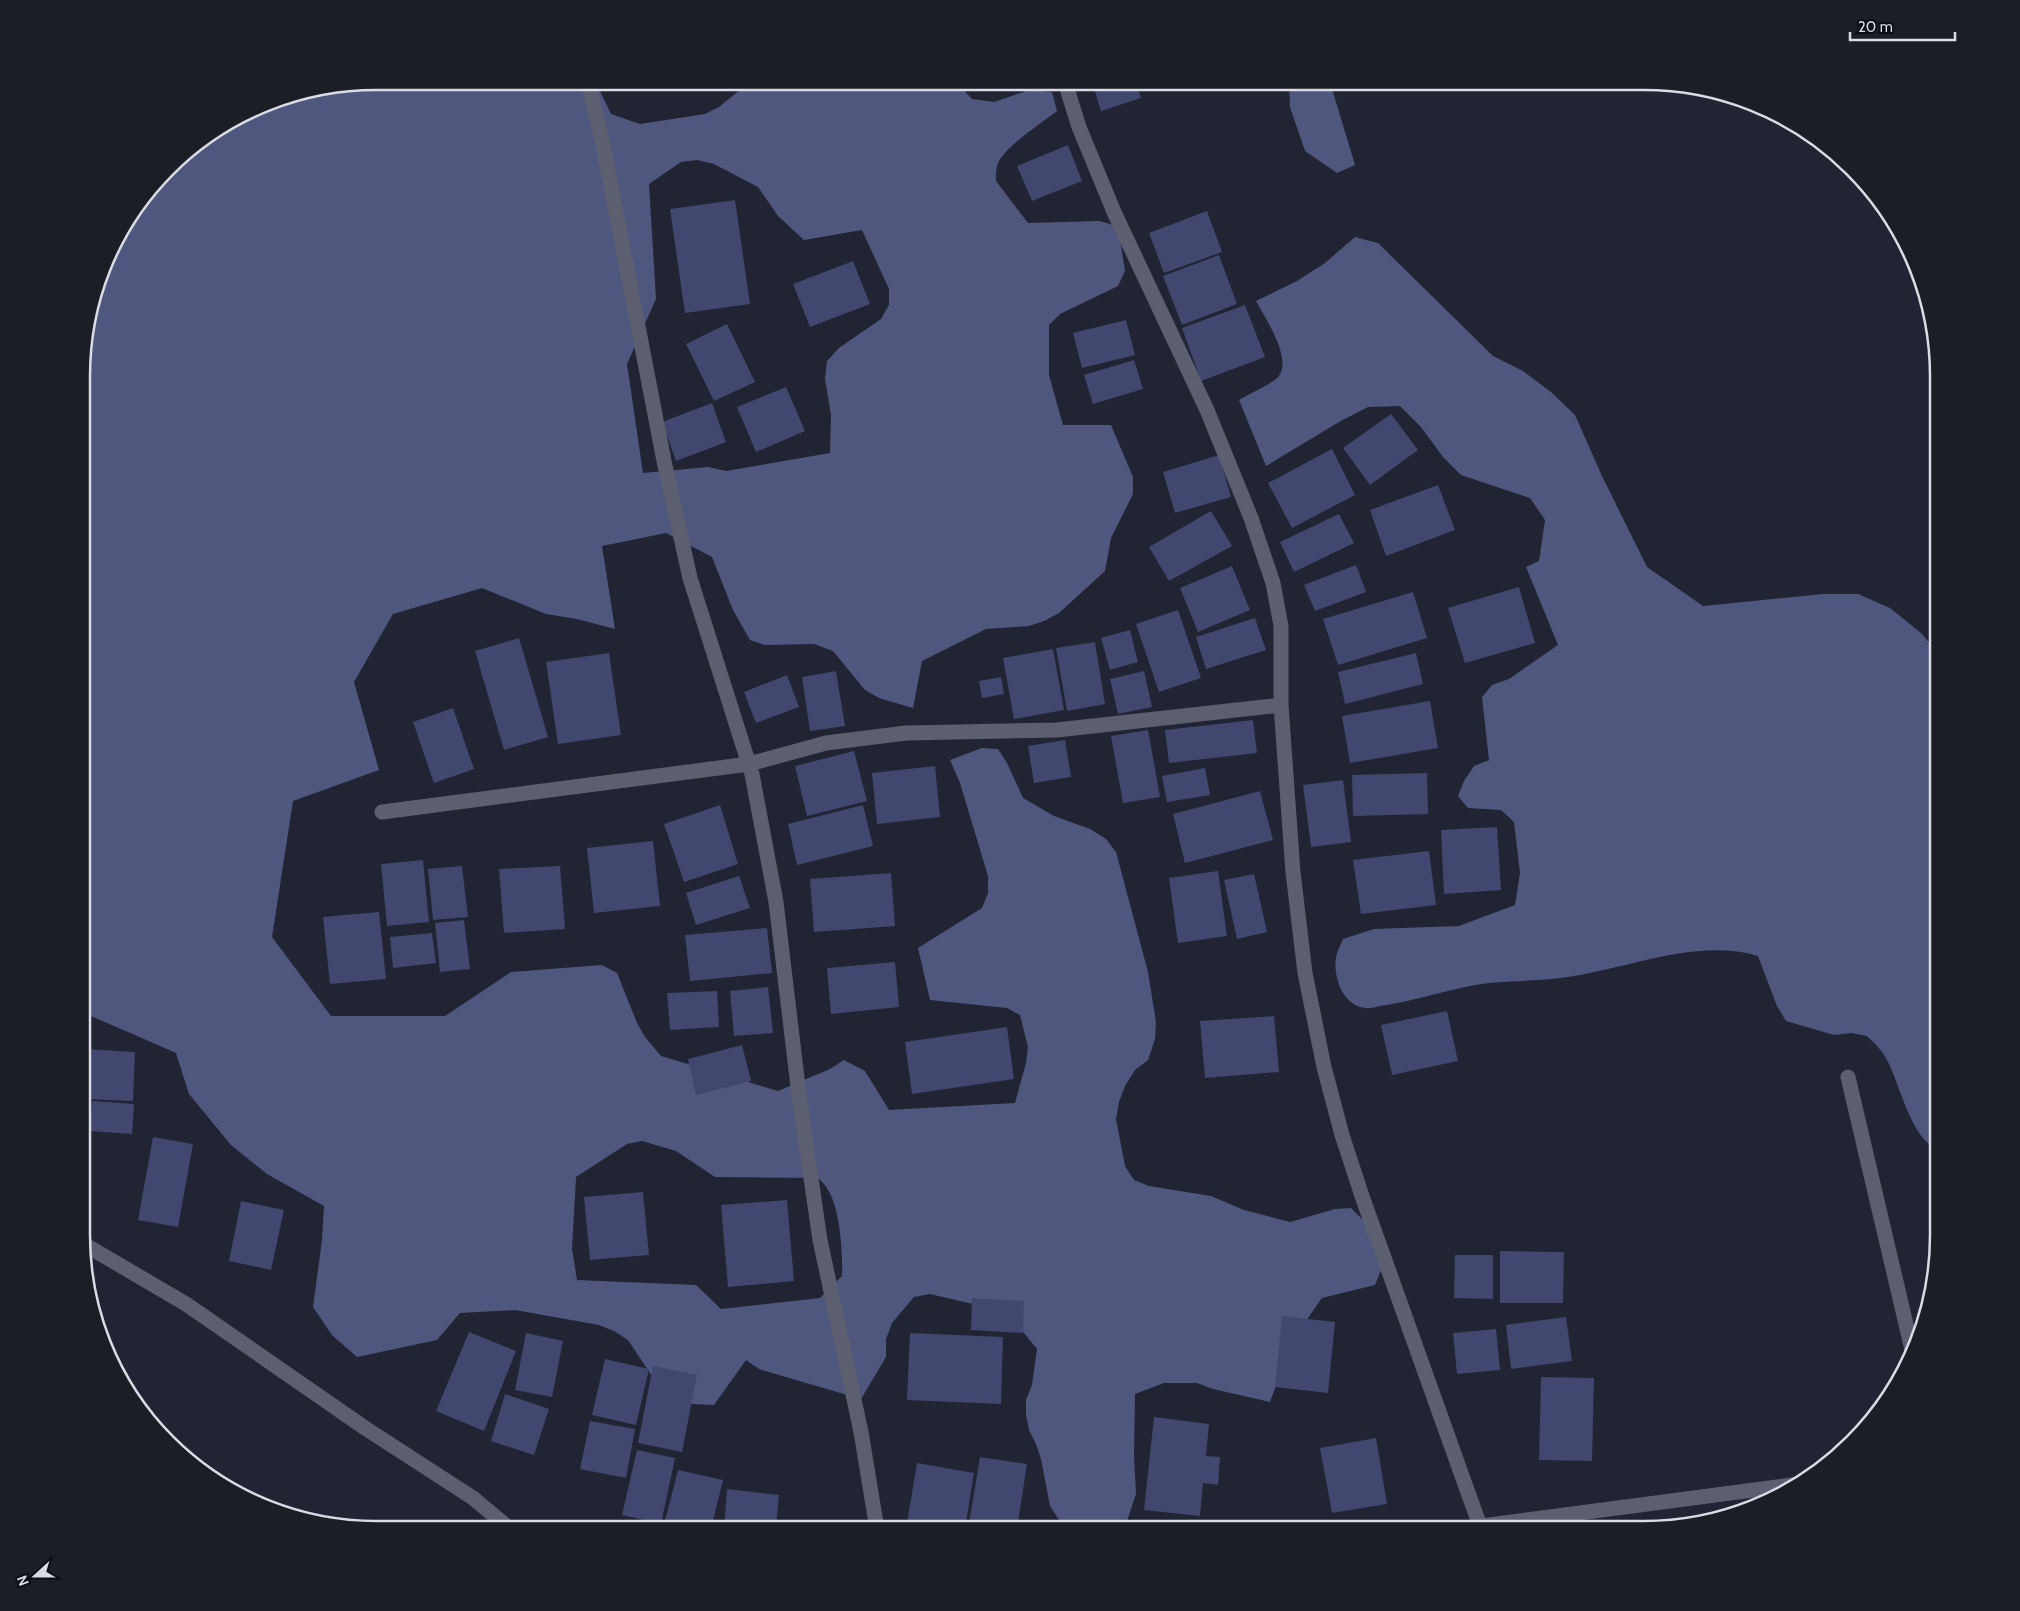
<svg xmlns="http://www.w3.org/2000/svg" width="2020" height="1611" font-family="Cabin,sans-serif">
	<style>
		.forest { fill: #50577f; fill-rule: evenodd }
		.building { fill: #41476e }
		.lines { fill: none; stroke-linecap: round; stroke-linejoin: round }
		.street { stroke: #5b5f70; stroke-width: 15 }
		.secondary { stroke: #5b5f70; stroke-width: 15 }
		.rim { fill: none; stroke: #d9dbe5; stroke-width: 2.5 }
	</style>
	<rect width="100%" height="100%" fill="#212433"/>
	<path class="forest" d="M 376,81 L 575,81 L 599,89 L 611,114 L 640,124 L 705,114 L 719,107 L 751,81 L 940,82 L 961,87 L 972,99 L 994,102 L 1029,90 L 1052,92 L 1057,111 C 1043,122 1001,149 997,166 C 996,171 996,176 996,181 L 1028,223 L 1099,221 L 1114,225 L 1120,239 L 1125,271 L 1118,286 L 1060,314 L 1049,325 L 1049,375 L 1063,425 L 1111,425 L 1133,477 L 1133,494 L 1111,538 L 1105,571 L 1059,613 L 1044,621 L 1029,626 L 986,629 L 922,661 L 913,708 L 879,698 L 865,690 L 833,651 L 814,644 L 765,645 L 750,640 L 733,610 L 712,557 L 666,533 L 602,546 L 615,629 L 577,619 L 546,614 L 482,588 L 393,614 L 354,682 L 379,770 L 293,801 L 272,937 L 331,1016 L 445,1016 L 511,972 L 602,965 L 617,973 L 637,1023 L 645,1037 L 661,1056 L 778,1091 L 830,1069 L 844,1060 L 865,1071 L 889,1110 L 1015,1103 L 1026,1063 L 1028,1047 L 1020,1015 L 1007,1008 L 930,1000 L 918,948 L 982,908 L 988,893 L 988,876 L 960,783 L 950,760 L 982,748 L 998,749 L 1007,763 L 1023,798 L 1054,816 L 1090,829 L 1106,839 L 1116,852 L 1148,972 L 1156,1022 L 1155,1039 L 1148,1060 L 1135,1070 L 1125,1086 L 1119,1102 L 1116,1119 L 1125,1166 L 1134,1180 L 1149,1186 L 1211,1196 L 1244,1210 L 1290,1222 L 1335,1209 L 1351,1208 L 1364,1221 L 1381,1270 L 1375,1285 L 1322,1298 L 1292,1341 L 1270,1402 L 1213,1389 L 1197,1383 L 1164,1383 L 1135,1394 L 1134,1456 L 1136,1494 L 1125,1527 L 1119,1529 L 1065,1529 L 1050,1506 L 1041,1459 L 1036,1444 L 1029,1430 L 1026,1415 L 1026,1400 L 1032,1385 L 1037,1349 L 1007,1312 L 930,1294 L 914,1297 L 892,1323 L 886,1339 L 886,1357 L 861,1399 L 759,1369 L 746,1360 L 714,1405 L 670,1403 L 628,1340 L 614,1331 L 599,1325 L 515,1310 L 460,1313 L 437,1340 L 357,1357 L 332,1335 L 313,1307 L 322,1240 L 324,1206 L 267,1174 L 231,1145 L 189,1094 L 176,1053 L 82,1012 L 84,337 L 121,229 L 182,154 L 281,97 ZM 697,160 L 714,164 L 758,187 L 778,216 L 804,240 L 862,230 L 889,289 L 889,305 L 881,319 L 839,348 L 827,361 L 825,379 L 831,415 L 830,453 L 726,471 L 708,467 L 643,473 L 627,364 L 656,299 L 649,184 L 681,162 ZM 642,1141 L 676,1151 L 715,1177 L 818,1178 C 821,1181 826,1185 828,1190 C 840,1208 843,1254 842,1276 L 820,1298 L 721,1309 L 696,1285 L 577,1280 L 572,1249 L 576,1177 L 627,1144 Z
		M 1289,82 L 1330,82 L 1355,165 L 1337,173 L 1305,151 L 1290,107 Z
		M 1355,237 L 1378,243 L 1493,356 L 1523,371 L 1551,392 L 1575,415 L 1602,476 L 1647,567 L 1703,606 L 1823,594 L 1858,594 L 1890,608 L 1921,633 L 1939,654 L 1938,1149 C 1911,1140 1900,1084 1887,1060 C 1883,1051 1874,1043 1867,1036 L 1851,1033 L 1834,1035 L 1786,1021 L 1777,1006 L 1758,956 C 1695,937 1623,971 1560,978 C 1529,982 1496,980 1465,987 C 1437,993 1409,1002 1380,1006 C 1376,1007 1369,1009 1365,1008 C 1342,1005 1333,976 1336,957 C 1337,951 1341,945 1343,939 L 1374,929 L 1459,926 L 1515,905 L 1520,873 L 1514,822 L 1501,810 L 1468,808 L 1458,796 L 1464,781 L 1474,766 L 1489,760 L 1482,697 L 1492,685 L 1509,679 L 1558,645 L 1526,567 L 1539,561 L 1545,520 L 1530,498 L 1461,475 L 1443,457 L 1421,427 L 1400,406 L 1368,407 L 1339,422 L 1266,466 L 1239,400 C 1247,395 1275,382 1279,376 C 1292,357 1265,318 1256,301 L 1297,281 L 1325,263 Z"/>
	<path class="building" d="M 977,82 L 998,82 L 980,89 Z
		M 1092,82 L 1135,82 L 1141,98 L 1101,111 Z
		M 1068,145 L 1082,181 L 1032,201 L 1017,166 Z
		M 735,200 L 750,304 L 685,313 L 670,209 Z
		M 1207,211 L 1222,252 L 1164,273 L 1149,233 Z
		M 1219,255 L 1237,304 L 1182,325 L 1163,276 Z
		M 853,261 L 870,304 L 810,327 L 793,284 Z
		M 1245,305 L 1265,357 L 1201,381 L 1182,328 Z
		M 1126,320 L 1135,355 L 1082,368 L 1073,333 Z
		M 727,324 L 755,382 L 714,401 L 686,344 Z
		M 1134,360 L 1143,389 L 1093,404 L 1084,375 Z
		M 786,387 L 805,431 L 756,452 L 737,407 Z
		M 712,403 L 726,442 L 676,461 L 662,422 Z
		M 1391,414 L 1418,450 L 1370,485 L 1343,448 Z
		M 1332,449 L 1355,495 L 1292,528 L 1268,483 Z
		M 1219,455 L 1231,497 L 1175,513 L 1163,472 Z
		M 1438,485 L 1455,530 L 1386,556 L 1370,510 Z
		M 1211,511 L 1232,546 L 1169,581 L 1149,547 Z
		M 1339,514 L 1354,543 L 1294,572 L 1280,542 Z
		M 1356,565 L 1366,592 L 1315,611 L 1304,585 Z
		M 1232,566 L 1250,610 L 1198,632 L 1180,588 Z
		M 1519,587 L 1535,643 L 1465,663 L 1448,608 Z
		M 1413,592 L 1427,638 L 1338,665 L 1323,619 Z
		M 1178,610 L 1201,678 L 1159,692 L 1136,624 Z
		M 1255,618 L 1266,650 L 1206,669 L 1196,637 Z
		M 1130,630 L 1138,662 L 1110,670 L 1101,638 Z
		M 519,638 L 548,737 L 504,750 L 475,651 Z
		M 1095,642 L 1105,704 L 1067,711 L 1056,648 Z
		M 1053,649 L 1064,710 L 1014,719 L 1003,658 Z
		M 609,653 L 621,735 L 558,744 L 546,662 Z
		M 1416,653 L 1423,684 L 1345,704 L 1338,672 Z
		M 836,671 L 845,726 L 810,731 L 802,677 Z
		M 1144,671 L 1152,707 L 1118,714 L 1110,679 Z
		M 787,675 L 799,707 L 756,723 L 744,692 Z
		M 1001,677 L 1004,694 L 982,698 L 979,681 Z
		M 1430,701 L 1438,748 L 1350,763 L 1342,716 Z
		M 453,708 L 474,769 L 434,783 L 413,722 Z
		M 1253,720 L 1257,753 L 1169,763 L 1165,730 Z
		M 1148,730 L 1160,797 L 1123,803 L 1111,736 Z
		M 1065,740 L 1071,777 L 1034,783 L 1028,746 Z
		M 854,751 L 867,801 L 807,816 L 795,766 Z
		M 935,766 L 940,817 L 877,824 L 872,773 Z
		M 1205,768 L 1210,795 L 1167,802 L 1162,776 Z
		M 1427,773 L 1428,814 L 1353,816 L 1352,775 Z
		M 1343,780 L 1351,842 L 1311,847 L 1303,785 Z
		M 1260,791 L 1273,840 L 1185,863 L 1173,814 Z
		M 720,805 L 738,864 L 684,882 L 664,824 Z
		M 863,805 L 873,846 L 797,865 L 788,824 Z
		M 1497,827 L 1501,890 L 1444,894 L 1441,830 Z
		M 653,841 L 660,906 L 594,913 L 587,848 Z
		M 1429,851 L 1436,905 L 1361,914 L 1353,860 Z
		M 423,860 L 429,922 L 387,926 L 381,864 Z
		M 462,866 L 468,917 L 433,920 L 428,869 Z
		M 560,866 L 565,929 L 504,933 L 499,869 Z
		M 1218,871 L 1227,936 L 1178,943 L 1169,878 Z
		M 891,873 L 895,926 L 814,932 L 810,879 Z
		M 1254,874 L 1267,932 L 1237,939 L 1224,880 Z
		M 739,876 L 750,908 L 696,925 L 686,893 Z
		M 379,912 L 386,979 L 330,984 L 323,917 Z
		M 464,920 L 470,969 L 440,972 L 435,923 Z
		M 767,928 L 772,973 L 690,981 L 685,935 Z
		M 432,933 L 436,963 L 393,968 L 390,937 Z
		M 895,962 L 899,1007 L 831,1014 L 827,968 Z
		M 768,987 L 773,1033 L 734,1036 L 730,991 Z
		M 717,991 L 719,1027 L 670,1030 L 667,993 Z
		M 1447,1011 L 1458,1061 L 1392,1075 L 1381,1025 Z
		M 1274,1016 L 1279,1072 L 1205,1078 L 1200,1021 Z
		M 1007,1027 L 1014,1079 L 912,1094 L 905,1042 Z
		M 742,1045 L 751,1081 L 696,1095 L 688,1059 Z
		M 86,1049 L 135,1052 L 133,1101 L 84,1099 Z
		M 92,1101 L 134,1104 L 132,1134 L 90,1131 Z
		M 153,1137 L 193,1144 L 178,1227 L 138,1220 Z
		M 643,1192 L 649,1255 L 590,1260 L 584,1197 Z
		M 787,1200 L 794,1281 L 728,1287 L 721,1205 Z
		M 241,1201 L 284,1210 L 271,1270 L 229,1261 Z
		M 1500,1251 L 1564,1252 L 1563,1303 L 1500,1303 Z
		M 1455,1255 L 1493,1255 L 1493,1299 L 1454,1298 Z
		M 972,1298 L 1024,1301 L 1023,1333 L 971,1330 Z
		M 1282,1316 L 1335,1322 L 1328,1393 L 1275,1387 Z
		M 1566,1317 L 1572,1361 L 1511,1369 L 1506,1325 Z
		M 1496,1329 L 1500,1370 L 1457,1374 L 1453,1333 Z
		M 469,1332 L 516,1351 L 484,1431 L 436,1411 Z
		M 526,1333 L 563,1341 L 552,1397 L 515,1390 Z
		M 910,1333 L 1003,1337 L 1001,1404 L 907,1400 Z
		M 605,1359 L 649,1369 L 636,1425 L 592,1415 Z
		M 653,1366 L 697,1375 L 682,1452 L 638,1443 Z
		M 1541,1377 L 1594,1378 L 1592,1461 L 1539,1460 Z
		M 505,1394 L 549,1409 L 534,1455 L 491,1441 Z
		M 1154,1417 L 1209,1424 L 1206,1456 L 1220,1457 L 1218,1485 L 1203,1483 L 1200,1516 L 1144,1510 Z
		M 590,1421 L 635,1429 L 626,1478 L 580,1469 Z
		M 1376,1438 L 1387,1504 L 1332,1513 L 1320,1448 Z
		M 637,1450 L 675,1458 L 661,1524 L 622,1515 Z
		M 980,1457 L 1027,1464 L 1017,1529 L 968,1529 Z
		M 917,1463 L 974,1473 L 965,1529 L 906,1529 Z
		M 678,1470 L 723,1480 L 711,1529 L 663,1529 Z
		M 727,1489 L 779,1495 L 776,1529 L 724,1529 Z"/>
	<g class="lines">
		<path class="street" d="M 588,81 L 604,150 L 664,461 L 690,578 L 752,774 L 776,902 L 800,1103 L 820,1240 L 861,1432 L 877,1529
			M 1065,82 L 1079,127 L 1114,212 L 1207,410 L 1251,518 L 1273,583 L 1281,626 L 1281,705 L 1293,872 L 1305,973 L 1324,1067 L 1342,1135 L 1363,1199 L 1480,1526
			M 382,812 L 749,764 L 826,743 L 906,733 L 1057,730 L 1281,705
			M 1848,1077 L 1913,1354
			M 1451,1530 L 1799,1484"/>
		<path class="secondary" d="M 82,1243 L 186,1304 L 365,1428 L 473,1498 L 510,1529"/>
	</g>
	<path d="M0 0H2020V1611H0ZM376 90H1644A286 286 0 0 1 1930 376V1235A286 286 0 0 1 1644 1521H376A286 286 0 0 1 90 1235V376A286 286 0 0 1 376 90Z" fill="#1c1e25" fill-rule="evenodd"/>
	<path class="rim" d="M376 90H1644A286 286 0 0 1 1930 376V1235A286 286 0 0 1 1644 1521H376A286 286 0 0 1 90 1235V376A286 286 0 0 1 376 90Z"/>
	<g transform="translate(35 1576) rotate(249)" stroke="#0c0e14" stroke-width="4" paint-order="stroke">
	<path d="M0-4L9 19L0 12L-9 19Z" fill="#d9dbe5"/>
	<text y="-8" font-size="14" font-weight="bold" text-anchor="middle" fill="#d9dbe5">N</text>
	</g>
	<path d="M1850 32v8h105v-8" fill="none" stroke="#d9dbe5" stroke-width="2.5"/>
	<text x="1858" y="32" font-size="15" fill="#d9dbe5" stroke="#0c0e14" stroke-width="4" paint-order="stroke">20 m</text>
</svg>
